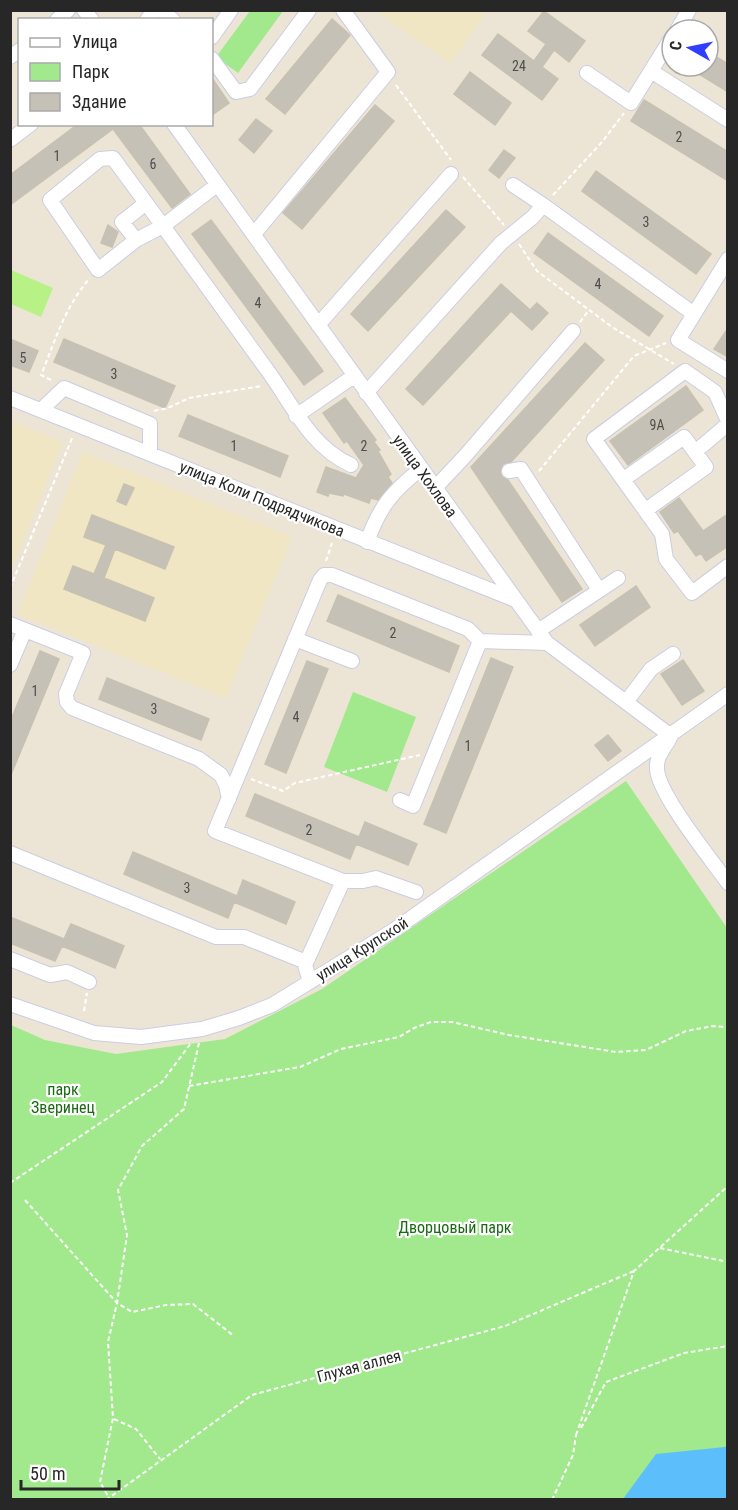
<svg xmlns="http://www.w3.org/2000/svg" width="738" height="1510" font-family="'Roboto Condensed',sans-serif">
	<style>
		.education { fill: #f0e6c3 }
		.green { fill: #a1e98c }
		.pitch { fill: #b8f286 }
		.water { fill: #5cbffb }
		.building { fill: #c6c1b6; stroke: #c6c1b0; stroke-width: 1.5 }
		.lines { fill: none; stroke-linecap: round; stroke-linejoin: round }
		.minor-casing { stroke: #cbcde2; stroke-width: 16 }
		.path { stroke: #fff; stroke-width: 2; stroke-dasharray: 4.5 3; stroke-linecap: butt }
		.minor { stroke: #fff; stroke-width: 14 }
		.labels { text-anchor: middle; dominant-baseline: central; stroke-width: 4.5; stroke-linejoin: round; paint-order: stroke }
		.number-label { font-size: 14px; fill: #4f4e4b }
		.street-label { font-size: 16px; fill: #272727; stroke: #fff }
		.park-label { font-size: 16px; fill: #1a6912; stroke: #fff }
	</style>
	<rect width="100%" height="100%" fill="#ece5d6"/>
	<path class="education" d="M 375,11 L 488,11 L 451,63 Z
		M 11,421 L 63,442 L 11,570 Z
		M 83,452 L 292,537 L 226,698 L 17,614 Z"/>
	<path class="green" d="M 250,11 L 283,11 L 238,73 L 216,57 Z
		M 353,692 L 416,717 L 387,792 L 324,767 Z
		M 626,781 L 727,928 L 727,1499 L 11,1500 L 11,1025 L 45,1040 L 116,1054 L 225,1039 L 322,989 Z"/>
	<path class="pitch" d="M 11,270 L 53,288 L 41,317 L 11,304 Z"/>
	<path class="water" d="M 727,1445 L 727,1499 L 623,1499 L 656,1454 L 725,1447 Z"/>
	<path class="building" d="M 544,11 L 585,41 L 569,62 L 554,50 L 542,67 L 558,79 L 542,100 L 482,55 L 498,34 L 534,61 L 546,44 L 528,31 Z
		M 332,19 L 350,35 L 285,114 L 266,99 Z
		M 708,52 L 728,64 L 728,92 L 686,66 L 708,66 Z
		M 470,72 L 511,103 L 495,125 L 454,94 Z
		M 212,78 L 229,103 L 212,115 Z
		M 644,100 L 728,152 L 728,181 L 631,121 Z
		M 375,105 L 394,121 L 302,229 L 283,213 Z
		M 256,119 L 272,131 L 254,153 L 239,140 Z
		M 78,124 L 139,124 L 190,194 L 172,208 L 113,129 L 10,205 L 10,175 Z
		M 504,150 L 515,158 L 499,178 L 489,170 Z
		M 596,171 L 711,254 L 696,274 L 582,191 Z
		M 446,210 L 465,227 L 368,331 L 351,314 Z
		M 211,220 L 323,371 L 304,385 L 192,234 Z
		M 108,225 L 118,232 L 112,247 L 101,243 Z
		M 548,233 L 663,316 L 649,336 L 534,253 Z
		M 501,284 L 530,310 L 537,303 L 548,313 L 532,330 L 511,311 L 423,405 L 406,389 Z
		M 728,328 L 728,357 L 714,349 Z
		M 10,339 L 38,351 L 29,372 L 10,365 Z
		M 64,339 L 175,386 L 165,408 L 54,362 Z
		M 585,343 L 604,360 L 511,462 L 503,464 L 500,472 L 502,477 L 508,480 L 582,589 L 562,602 L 471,467 Z
		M 686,386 L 703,410 L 628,465 L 610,441 Z
		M 345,398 L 376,440 L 374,442 L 380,450 L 378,451 L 391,474 L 388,477 L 392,483 L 378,500 L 371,498 L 369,503 L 344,494 L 343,496 L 329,493 L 328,496 L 317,492 L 326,467 L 356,478 L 364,465 L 347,441 L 344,443 L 323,413 Z
		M 188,415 L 288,456 L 280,477 L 179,436 Z
		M 124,484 L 134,488 L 126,505 L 117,501 Z
		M 679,498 L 703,531 L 728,514 L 728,546 L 706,561 L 701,553 L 696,556 L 678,531 L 674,533 L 660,512 Z
		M 92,515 L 174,547 L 165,569 L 115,549 L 104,578 L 154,598 L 145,621 L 64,589 L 73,566 L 94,574 L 106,545 L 84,537 Z
		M 636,586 L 650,607 L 595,646 L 580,625 Z
		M 338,595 L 459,646 L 449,672 L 327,621 Z
		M 40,651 L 59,659 L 10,777 L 10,722 Z
		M 491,658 L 513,667 L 446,833 L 424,824 Z
		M 683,660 L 704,691 L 682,705 L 661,674 Z
		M 307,661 L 328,669 L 286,773 L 265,764 Z
		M 107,678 L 209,719 L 201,740 L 99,699 Z
		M 608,735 L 621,751 L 608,761 L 595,745 Z
		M 255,794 L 359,837 L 365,822 L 417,844 L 408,865 L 356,844 L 350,859 L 246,816 Z
		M 133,852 L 237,896 L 243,880 L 295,902 L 286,924 L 234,902 L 228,918 L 124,874 Z
		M 10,917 L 64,939 L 71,924 L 124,946 L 115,968 L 62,946 L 55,961 L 10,943 Z"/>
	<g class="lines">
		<defs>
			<path id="minor" d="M 84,10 L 92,20
				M 161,10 L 173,20
				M 57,20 L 68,10
				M 147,20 L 154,10
				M 677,30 L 689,10
				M 212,37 L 231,10
				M 10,57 L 20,50
				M 212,59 L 236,92 L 250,89 L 309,10
				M 651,71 L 728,120
				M 587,73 L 631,103 L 672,37
				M 174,124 L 547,643 L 671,736
				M 10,140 L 31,124
				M 217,185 L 163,226 L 136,240 L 98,270 L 50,200 L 100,159 L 113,158 L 163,226 C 197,273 231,320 265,367 C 292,403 309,446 351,465
				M 513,185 L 543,205
				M 254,234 L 388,72 L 343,10
				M 136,240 L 122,222 L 146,203
				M 728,259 L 678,340 L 728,371
				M 318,325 L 451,174
				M 366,393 L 501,243 L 533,217 L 543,205 L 694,314
				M 10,398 L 513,599
				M 41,410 L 64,388 L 150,424 L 150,454
				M 296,416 L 354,376
				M 728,421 L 715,392 L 685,371 L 594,439 L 662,534 L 666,559 L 692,593 L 728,566
				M 695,452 L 728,424
				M 509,471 L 521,469 L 599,590
				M 624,479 L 684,437 L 706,467 L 646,510
				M 435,488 L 465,456 L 573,331
				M 367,542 C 379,508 392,491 421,469
				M 10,624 L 83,653 L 66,694 L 67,702 L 72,708 L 199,759 L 221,775 L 226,785 L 229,799
				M 538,631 L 618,578
				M 295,639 L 352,661
				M 10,665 L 25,630
				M 626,702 L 651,669 L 673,654
				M 669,740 C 663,750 656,757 657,769 C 658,794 711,859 728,883
				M 400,800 L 413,806 L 480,641 L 547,643
				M 10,853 L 216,937 L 244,937 L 306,962
				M 343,881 L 363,881 L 376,878 L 416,892
				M 10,959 L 50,975 L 67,972 L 89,982
				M 310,982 L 305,965 L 343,881 L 215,831 L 320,580 L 324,575 L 332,575 L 468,629 L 480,641
				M 10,1004 L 94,1033 L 141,1037 L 202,1029 L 239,1018 L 272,1005 L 394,930 L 728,694"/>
		</defs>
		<use href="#minor" class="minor-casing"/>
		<path class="path" d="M 396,85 L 451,160
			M 463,177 L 504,225
			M 553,195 L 602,142 L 624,113
			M 519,244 L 537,271 L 612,327 L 674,364
			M 580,322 L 589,310
			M 51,380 L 41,375 C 56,339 64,308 90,278
			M 154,411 L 168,408 L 189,398 L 261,386
			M 539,471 L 634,356 L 666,343
			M 326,561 L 332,543
			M 10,588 L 73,436
			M 251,779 L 283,791 L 295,783 L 420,755
			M 84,1011 L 87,993
			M 199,1043 L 184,1109 L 142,1146 L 118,1190 L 127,1235 L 117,1303 L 132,1312 L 166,1305 L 193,1304 L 234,1336
			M 189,1086 L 300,1067 L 341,1049 L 399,1037 L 414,1028 L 431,1022 L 452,1022 L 509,1035 L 616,1052 L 646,1050 L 686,1031 L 713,1026 L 728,1027
			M 10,1183 L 162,1082 L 191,1043
			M 25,1200 L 117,1303 L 108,1342 L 113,1418 L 100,1482 L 108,1496
			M 660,1248 L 728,1262
			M 114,1419 L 136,1429 L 160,1459
			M 581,1428 L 606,1382 L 684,1353 L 728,1346
			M 576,1435 L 634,1271 L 728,1186
			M 106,1500 L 252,1395 L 505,1326 L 634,1271
			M 552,1500 L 573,1455 L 576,1435"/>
		<use href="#minor" class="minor"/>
	</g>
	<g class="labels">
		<g class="number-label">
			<text x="519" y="66">24</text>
			<text x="679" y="137">2</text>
			<text x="57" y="156">1</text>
			<text x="153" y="164">6</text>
			<text x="646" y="222">3</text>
			<text x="598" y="284">4</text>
			<text x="258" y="303">4</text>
			<text x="23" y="358">5</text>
			<text x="114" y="374">3</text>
			<text x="657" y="425">9А</text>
			<text x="234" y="446">1</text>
			<text x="364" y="446">2</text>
			<text x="393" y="633">2</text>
			<text x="35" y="691">1</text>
			<text x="154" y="709">3</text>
			<text x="296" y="717">4</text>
			<text x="468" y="746">1</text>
			<text x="309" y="830">2</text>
			<text x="187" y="888">3</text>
		</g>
		<g class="street-label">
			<text transform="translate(425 476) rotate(54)">улица Хохлова</text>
			<text transform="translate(262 499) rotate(22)">улица Коли Подрядчикова</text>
			<text transform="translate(362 949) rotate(-32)">улица Крупской</text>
			<text transform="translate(359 1366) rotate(-15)">Глухая аллея</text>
		</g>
		<g class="park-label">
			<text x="63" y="1089">парк<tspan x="63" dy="18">Зверинец</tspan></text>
			<text x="455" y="1227">Дворцовый парк</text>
		</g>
	</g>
	<rect width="738" height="1510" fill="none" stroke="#272727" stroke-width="24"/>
	<rect x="18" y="18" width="195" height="108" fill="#ffffff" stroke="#a9a9a9" stroke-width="1.5"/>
	<rect x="30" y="38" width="30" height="9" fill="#ffffff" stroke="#a9a9a9" stroke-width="1.5"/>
	<text x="72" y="48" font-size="18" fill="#272727">Улица</text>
	<rect x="30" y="63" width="30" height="18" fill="#a1e98c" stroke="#a9a9a9" stroke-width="1.5"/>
	<text x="72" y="78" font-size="18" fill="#272727">Парк</text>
	<rect x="30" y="93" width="30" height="18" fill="#c6c1b6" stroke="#a9a9a9" stroke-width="1.5"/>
	<text x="72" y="108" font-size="18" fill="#272727">Здание</text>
	<g transform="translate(690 48) rotate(279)"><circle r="28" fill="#ffffff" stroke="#a9a9a9" stroke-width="1.5"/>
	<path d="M0-4.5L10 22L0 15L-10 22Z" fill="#303fff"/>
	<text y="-9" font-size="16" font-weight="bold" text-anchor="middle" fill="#272727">С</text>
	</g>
	<path d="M21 1480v9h98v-9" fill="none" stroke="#272727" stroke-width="3"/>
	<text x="30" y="1480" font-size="18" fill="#272727" stroke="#ffffff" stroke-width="4.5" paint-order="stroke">50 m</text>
</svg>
